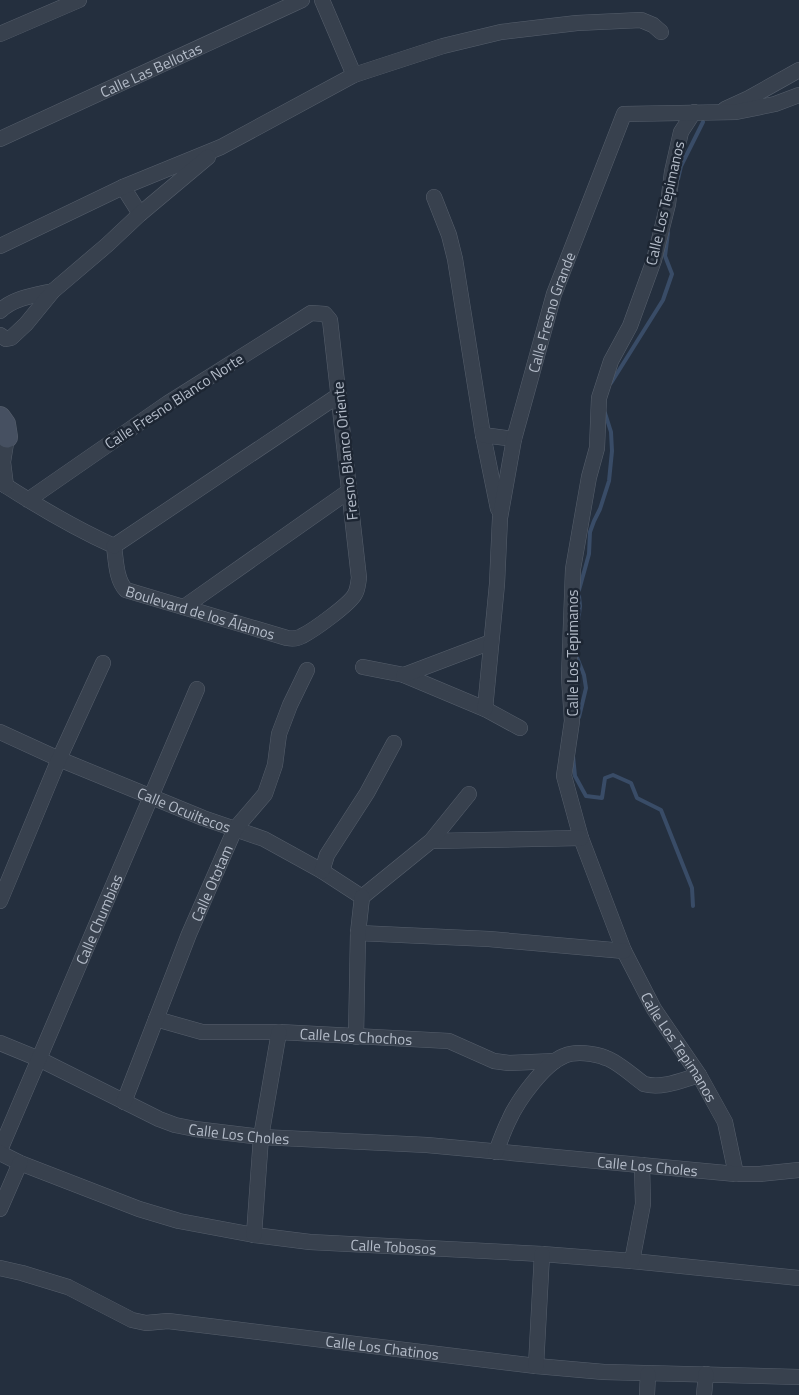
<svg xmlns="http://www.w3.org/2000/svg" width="799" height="1395" font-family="'Titillium Web',sans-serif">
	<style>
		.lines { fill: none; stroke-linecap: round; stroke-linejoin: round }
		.stream { stroke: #394c67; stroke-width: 4 }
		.street-casing { stroke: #565f6c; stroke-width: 16 }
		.secondary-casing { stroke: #565f6c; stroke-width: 22 }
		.street { stroke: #38414e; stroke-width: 15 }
		.secondary { stroke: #465061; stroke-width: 21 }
		.labels { text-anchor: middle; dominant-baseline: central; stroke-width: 5; stroke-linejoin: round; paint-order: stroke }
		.street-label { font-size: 15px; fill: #b4bcc9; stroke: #1d2633 }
	</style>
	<rect width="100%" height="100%" fill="#242f3e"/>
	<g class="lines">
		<path class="stream" d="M 678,179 L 681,166 L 703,122
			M 611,383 L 663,300 L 672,274 L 665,256 L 668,233
			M 579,590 L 589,554 L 590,532 L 594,521 L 600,509 L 609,481 L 612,451 L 611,432 L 605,413
			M 578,622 L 580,606 L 579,596
			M 576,655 L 584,675 L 586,688 L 579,717
			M 573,756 L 575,776 L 586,796 L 602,798 L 605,778 L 613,775 L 631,783 L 637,798 L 661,810 L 692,888 L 693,906"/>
		<defs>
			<g id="street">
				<path d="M 322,0 L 354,75"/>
				<path d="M 0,34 L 79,0"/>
				<path d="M 725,109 L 749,98 L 799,70"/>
				<path id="s1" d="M 694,112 L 681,132 L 672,172 L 668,204 L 654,260 L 630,326 L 611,361 L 599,398 L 597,448 L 589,477 L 573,569 L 569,677 L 572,721 L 564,776 L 581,838 L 624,951 L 654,1009 L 699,1075 L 725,1122 L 736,1174"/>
				<path id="s2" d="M 0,139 L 302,0"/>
				<path d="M 123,187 L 140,214"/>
				<path d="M 434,197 L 449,235 L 455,259 L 483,435 L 498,509"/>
				<path d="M 0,246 L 123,187 L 221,147 L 354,75 L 443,46 L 501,32 L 577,23 L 641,20 L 653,25 L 661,32"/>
				<path d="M 0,311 C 13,298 35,295 53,291"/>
				<path d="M 0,335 L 6,339 L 11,338 L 26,324 L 53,291 L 107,245 L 140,214 L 208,157"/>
				<path d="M 483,435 L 514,439"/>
				<path id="s3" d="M 0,482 C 37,506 74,528 114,546 C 116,560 116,580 126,590 L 287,638 C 292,639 297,639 302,636 C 314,630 350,604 355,594 C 358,589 358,583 359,578 L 330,320 L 325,314 L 311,313 L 300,320 L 168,403 L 28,500"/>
				<path d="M 6,486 L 3,462 L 7,437"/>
				<path d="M 114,546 L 339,395"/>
				<path d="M 184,607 L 349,491"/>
				<path d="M 363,667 L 404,675 L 485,709 L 520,728"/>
				<path d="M 404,675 L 491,642"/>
				<path id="s4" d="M 485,709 L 497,584 L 500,518 L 514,439 L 554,294 L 624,114 L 736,112 L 775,104 L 799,95"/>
				<path id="s5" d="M 0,732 L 59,759 L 203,818 L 264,839 L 322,871 L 362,897"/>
				<path d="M 431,841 L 581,838"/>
				<path d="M 322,871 L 327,855 L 367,793 L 394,743"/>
				<path d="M 362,897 L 431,841 L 469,794"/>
				<path d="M 0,901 L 59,759 L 103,663"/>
				<path d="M 358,933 L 489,939 L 624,951"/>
				<path id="s6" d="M 156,1019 L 202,1032 L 279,1032 L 449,1041 L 494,1061 L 509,1063 L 555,1061"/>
				<path d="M 356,1037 L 358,933 L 362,897"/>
				<path id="s7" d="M 0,1043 L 39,1059 L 159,1119 L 175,1125 L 195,1129 L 261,1137 L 427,1145 L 736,1174 L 760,1174 L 799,1170"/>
				<path id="s8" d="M 124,1102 L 189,934 L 235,829 L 265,794 L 275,765 L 279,734 L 290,705 L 307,670"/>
				<path id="s9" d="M 0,1150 L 197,689"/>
				<path d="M 496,1152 C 500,1141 504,1130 509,1120 C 518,1100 544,1064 564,1056 C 575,1051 594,1053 606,1058 C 618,1062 633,1076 644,1084 C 662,1089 682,1080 699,1075"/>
				<path id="s10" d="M 0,1153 L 20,1163 L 139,1209 L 179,1221 L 254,1235 L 310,1242 L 542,1254 L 632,1261 L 799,1278"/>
				<path d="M 0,1209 L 20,1163"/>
				<path d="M 254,1235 L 261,1137 L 279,1032"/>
				<path d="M 632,1261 L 643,1204 L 642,1165"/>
				<path id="s11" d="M 0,1268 L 22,1273 L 68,1287 L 132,1320 L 146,1323 L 168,1321 L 536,1366 L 604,1372 L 799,1377"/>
				<path d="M 536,1366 L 542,1254"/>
				<path d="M 647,1395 L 648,1374"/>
				<path d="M 704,1395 L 706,1374"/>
			</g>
			<path id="secondary" d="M 0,417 L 5,424 L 7,437"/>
		</defs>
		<use href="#street" class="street-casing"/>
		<use href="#secondary" class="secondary-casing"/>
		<use href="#street" class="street"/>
		<use href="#secondary" class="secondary"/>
	</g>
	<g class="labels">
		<g class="street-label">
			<text stroke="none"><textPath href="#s2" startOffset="166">Calle Las Bellotas</textPath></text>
			<text transform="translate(665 203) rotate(-77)">Calle Los Tepimanos</text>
			<text stroke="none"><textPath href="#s4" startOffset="404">Calle Fresno Grande</textPath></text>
			<text transform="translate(174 401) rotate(-33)">Calle Fresno Blanco Norte</text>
			<text transform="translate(345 451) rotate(-96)">Fresno Blanco Oriente</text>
			<text stroke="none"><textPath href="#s3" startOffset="255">Boulevard de los Álamos</textPath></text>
			<text transform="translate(572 653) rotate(-90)">Calle Los Tepimanos</text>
			<text stroke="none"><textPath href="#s5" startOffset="200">Calle Ocuiltecos</textPath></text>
			<text stroke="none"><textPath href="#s8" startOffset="236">Calle Ototam</textPath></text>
			<text stroke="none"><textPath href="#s9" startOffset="251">Calle Chumbias</textPath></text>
			<text stroke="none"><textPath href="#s6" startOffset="202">Calle Los Chochos</textPath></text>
			<text stroke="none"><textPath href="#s1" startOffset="981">Calle Los Tepimanos</textPath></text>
			<text stroke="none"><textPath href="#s7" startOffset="258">Calle Los Choles</textPath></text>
			<text stroke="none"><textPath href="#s7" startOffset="668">Calle Los Choles</textPath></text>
			<text stroke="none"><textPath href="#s10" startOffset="408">Calle Tobosos</textPath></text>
			<text stroke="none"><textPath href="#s11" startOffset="395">Calle Los Chatinos</textPath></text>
		</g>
	</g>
</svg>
